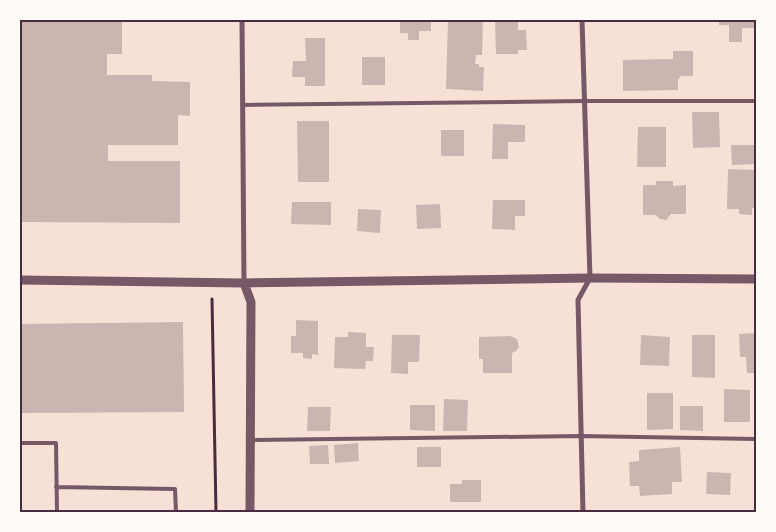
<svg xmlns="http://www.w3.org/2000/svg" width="776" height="532" font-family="'DejaVu Sans',sans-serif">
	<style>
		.building { fill: #ccb4b1 }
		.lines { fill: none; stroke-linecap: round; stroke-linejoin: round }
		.path { stroke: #4a2c40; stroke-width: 3 }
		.service { stroke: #755966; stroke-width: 4 }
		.minor { stroke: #755966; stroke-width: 5 }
		.tertiary { stroke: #755966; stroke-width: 9 }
		.neatline { fill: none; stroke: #4a2c40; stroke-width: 2 }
	</style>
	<rect width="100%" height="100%" fill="#f7e1d7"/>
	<path class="building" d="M 20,20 L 122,20 L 122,54 L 107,54 L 107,75 L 152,75 L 152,81 L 190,82 L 190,116 L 178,115 L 178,145 L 108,145 L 108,161 L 180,161 L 180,223 L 20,222 Z
		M 400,20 L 431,20 L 431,31 L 419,31 L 419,40 L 408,40 L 408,33 L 400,33 Z
		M 448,20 L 483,20 L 482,55 L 476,55 L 475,64 L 479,64 L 479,67 L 484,67 L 483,91 L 446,89 Z
		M 495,20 L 518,20 L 518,30 L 526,30 L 527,50 L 518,50 L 518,54 L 496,54 Z
		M 719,20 L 756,20 L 756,28 L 742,28 L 742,42 L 729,42 L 729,25 L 719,25 Z
		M 305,38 L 325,38 L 325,86 L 305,86 L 305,77 L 292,77 L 293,61 L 306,61 Z
		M 673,51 L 693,51 L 693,76 L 681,76 L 678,80 L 678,90 L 623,91 L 623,60 L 673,59 Z
		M 362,57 L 385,57 L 385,85 L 362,85 Z
		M 692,112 L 719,112 L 720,147 L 693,148 Z
		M 297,121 L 329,121 L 329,182 L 298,182 Z
		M 493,124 L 525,125 L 525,142 L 508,142 L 508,159 L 492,159 Z
		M 638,127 L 666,127 L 666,167 L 637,167 Z
		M 441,130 L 464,130 L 464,156 L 441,156 Z
		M 731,145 L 756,145 L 756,164 L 732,165 Z
		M 728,169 L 756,170 L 756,208 L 752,208 L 752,215 L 739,214 L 739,209 L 727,209 Z
		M 656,181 L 673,181 L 673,186 L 686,185 L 686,214 L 671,214 L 666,220 L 660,219 L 656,215 L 643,215 L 643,185 L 656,185 Z
		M 493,200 L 525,200 L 525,216 L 515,216 L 515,230 L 492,229 Z
		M 292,202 L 331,202 L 331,225 L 291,224 Z
		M 440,204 L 441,228 L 417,229 L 416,205 Z
		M 358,209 L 381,210 L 380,233 L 357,231 Z
		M 296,320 L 318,321 L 318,355 L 312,354 L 312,359 L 303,358 L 303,353 L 291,353 L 291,336 L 296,336 Z
		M 183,322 L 184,412 L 20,413 L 20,324 Z
		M 348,332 L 366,333 L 366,347 L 374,347 L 373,361 L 366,361 L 365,369 L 334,368 L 335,337 L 348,337 Z
		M 756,333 L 756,373 L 747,373 L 746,357 L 740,357 L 739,334 Z
		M 392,335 L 420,335 L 419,362 L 408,362 L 408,374 L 391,373 Z
		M 641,335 L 670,337 L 669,366 L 640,365 Z
		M 692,335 L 715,335 L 715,378 L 692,377 Z
		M 510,336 L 517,339 L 519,347 L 516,351 L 512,353 L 512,373 L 483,373 L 483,359 L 479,359 L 479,337 Z
		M 724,389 L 750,390 L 750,422 L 724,422 Z
		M 647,393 L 673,393 L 673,429 L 647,430 Z
		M 444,399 L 468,400 L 467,431 L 443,431 Z
		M 410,405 L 435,405 L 435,431 L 410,430 Z
		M 680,406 L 703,406 L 703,431 L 680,430 Z
		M 308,407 L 331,407 L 330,431 L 307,431 Z
		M 358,443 L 359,461 L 335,463 L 334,445 Z
		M 328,445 L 329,464 L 310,464 L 309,446 Z
		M 417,447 L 441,447 L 441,467 L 417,467 Z
		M 680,447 L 682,482 L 672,482 L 672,494 L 640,496 L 639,486 L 630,486 L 629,462 L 639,461 L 639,450 Z
		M 707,472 L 731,473 L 730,495 L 706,494 Z
		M 462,480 L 481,480 L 481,502 L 450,502 L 450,484 L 462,484 Z"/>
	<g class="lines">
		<path class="path" d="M 212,299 L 216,512"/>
		<path class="service" d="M 243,105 L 585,101 L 756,101
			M 251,440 L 581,436 L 756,439
			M 20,443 L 56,443 L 57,512
			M 56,487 L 175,489 L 176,512"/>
		<path class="minor" d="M 242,20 L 244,283
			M 582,20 L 590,278 L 578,300 L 583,512"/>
		<path class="tertiary" d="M 20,280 L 244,283 L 590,278 L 756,279
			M 244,283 L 251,302 L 250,512"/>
	</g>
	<rect width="776" height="532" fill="none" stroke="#fffaf5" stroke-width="42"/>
	<rect x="21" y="21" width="734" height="490" class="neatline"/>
</svg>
